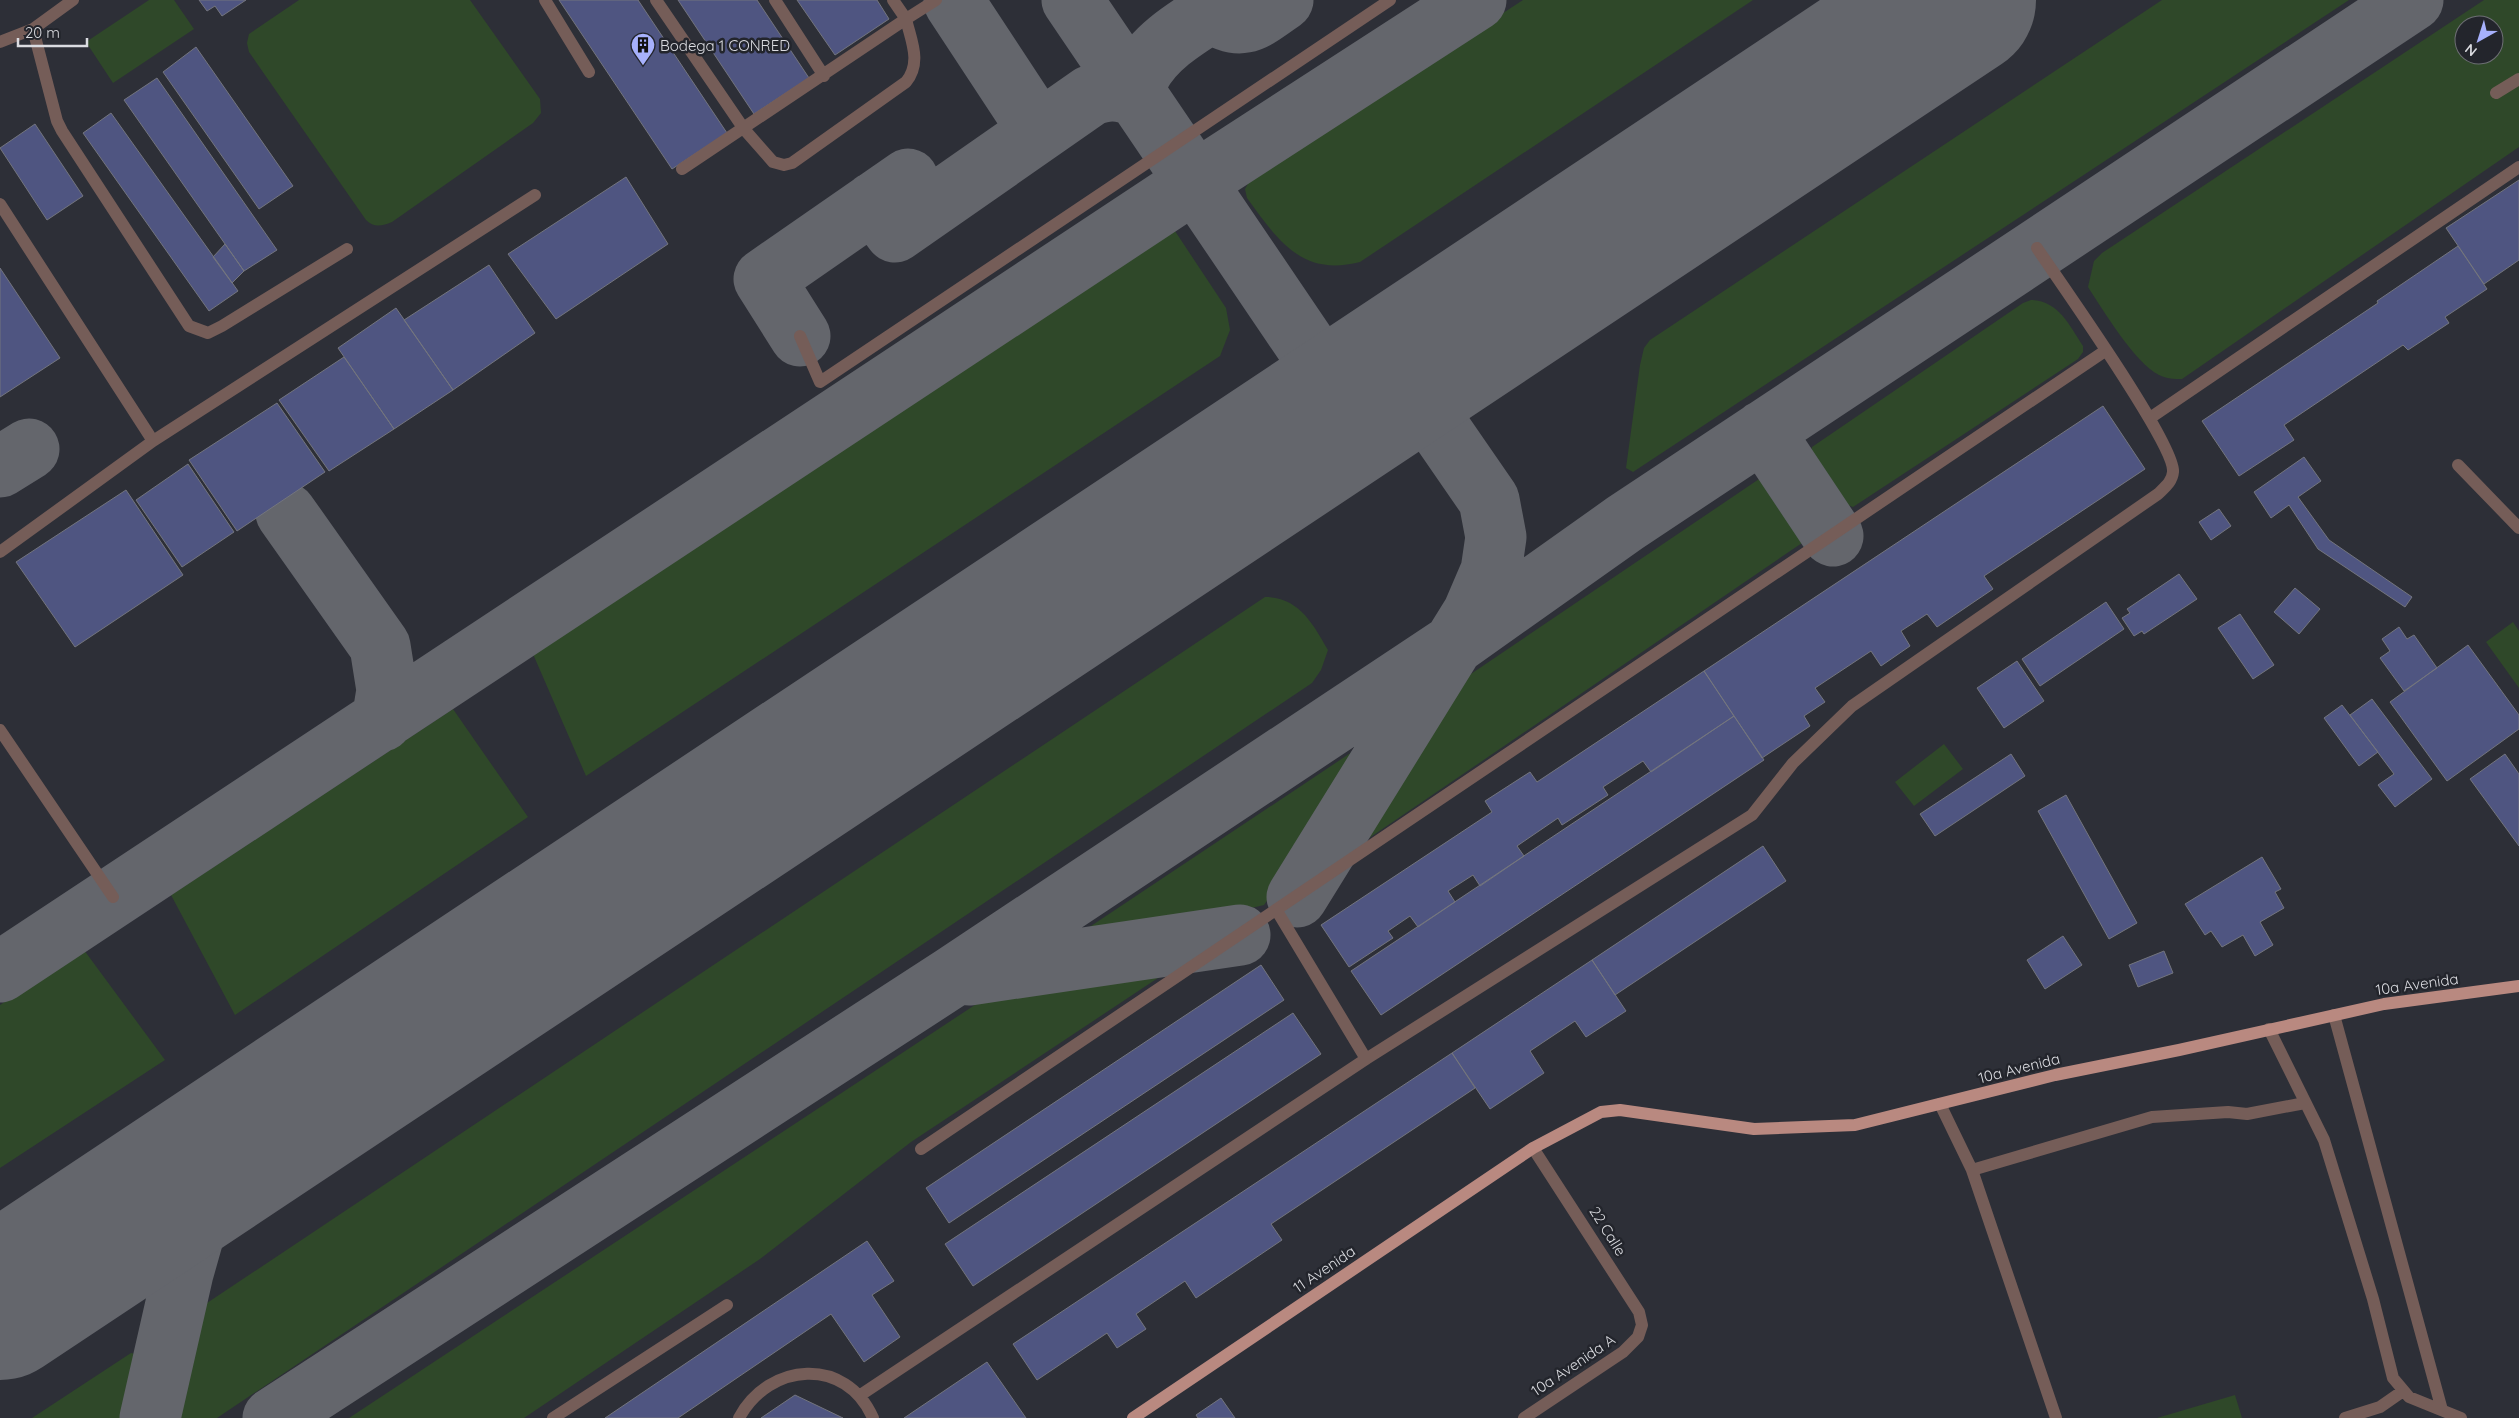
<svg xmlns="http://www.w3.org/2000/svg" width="2519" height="1418" font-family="Quicksand,sans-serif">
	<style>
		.green { fill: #2f4829; fill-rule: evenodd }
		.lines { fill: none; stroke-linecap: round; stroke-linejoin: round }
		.taxiway { stroke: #64666c; stroke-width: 61 }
		.runway { stroke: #64666c; stroke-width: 154 }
		.building { fill: #4f5581; stroke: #73757e }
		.minor { stroke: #755d58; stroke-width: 12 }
		.major { stroke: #b98980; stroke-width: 12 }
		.labels { text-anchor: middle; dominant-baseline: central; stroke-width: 5; stroke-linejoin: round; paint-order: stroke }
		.poi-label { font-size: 15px; fill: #dbdce1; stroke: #23252c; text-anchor: start }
		.street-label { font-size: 15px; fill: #dbdce1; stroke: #23252c }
	</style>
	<rect width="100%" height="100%" fill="#2d2f37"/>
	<path class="green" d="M 149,0 L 174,0 L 194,29 L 113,83 L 86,42 Z
		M 299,0 L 470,0 L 540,99 L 541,113 L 533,123 L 392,222 C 382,226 374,228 366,220 L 249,52 L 247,43 L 249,34 Z
		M 1523,0 L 1753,0 L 1360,262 C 1301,277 1278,240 1247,198 L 1245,189 L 1252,177 Z
		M 2162,0 L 2349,0 L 1633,472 L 1626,468 L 1640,365 L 1644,348 L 1650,340 Z
		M 2484,0 L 2519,0 L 2519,147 L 2182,379 C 2174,379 2167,379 2159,375 C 2135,363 2103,310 2088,287 L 2094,261 L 2102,253 ZM 2464,25 L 2494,25 L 2494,55 L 2464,55 Z
		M 1171,225 L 1226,308 L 1230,330 L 1220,356 L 586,776 L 533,654 Z
		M 2031,300 C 2059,301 2069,325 2083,346 L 2083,352 L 2078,359 L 1853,507 L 1835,500 L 1810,462 L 1812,447 L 2023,303 Z
		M 1765,475 L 1777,479 L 1806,522 L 1802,543 L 1353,849 L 1348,849 L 1347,844 L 1456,684 Z
		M 1265,597 C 1299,597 1313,624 1328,650 L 1321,670 L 1312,683 L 217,1418 L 174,1418 L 198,1309 Z
		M 2513,622 L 2519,631 L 2519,688 L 2486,642 Z
		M 453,709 L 528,817 L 235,1015 L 171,895 Z
		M 1370,740 L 1374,741 L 1376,745 L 1373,751 L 1264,905 L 1089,947 L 1081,948 L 1076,944 L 1075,938 L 1079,934 Z
		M 1944,744 L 1963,769 L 1914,806 L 1895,782 Z
		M 84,950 L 165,1060 L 0,1168 L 0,1005 Z
		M 1188,958 L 911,1142 L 760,1259 L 524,1418 L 349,1418 L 993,993 L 1011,986 Z
		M 131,1353 L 140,1355 L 127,1418 L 32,1418 Z
		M 2235,1395 L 2242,1418 L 2157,1418 Z"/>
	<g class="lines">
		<path class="taxiway" d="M 1072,0 L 1314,357 L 1323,393 L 1322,424
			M 954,2 L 1029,116 L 1031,125 L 1026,140
			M 1211,12 C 1243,34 1255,19 1283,0
			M 873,203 L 895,232 L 1090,96 C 1108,89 1118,90 1137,96 C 1137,90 1136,82 1139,77 C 1156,42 1199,21 1230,0
			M 800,336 L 764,279 L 908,179
			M 1433,350 C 1426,384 1426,397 1440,429
			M 1763,431 L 1833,536
			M 0,467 L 29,449
			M 286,513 L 380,646 L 387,690 L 382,721
			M 1297,897 L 1473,613 L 1491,571 L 1496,537 L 1489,500 L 1440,429 L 1422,414 L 1397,398 L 1346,378 L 1314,357
			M 0,972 L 1195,182 L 1476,0
			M 969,975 L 1240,935
			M 129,1218 C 164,1228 175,1236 183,1273
			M 0,1301 L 7,1299
			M 150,1418 L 183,1273 L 215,1160
			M 273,1418 L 952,977 L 1457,642 L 1625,523 L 2413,0"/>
		<path class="runway" d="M 0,1303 L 1959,0"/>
	</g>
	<path class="building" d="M 199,0 L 246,0 L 222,16 L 215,6 L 207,11 Z
		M 559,0 L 638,0 L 727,133 L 672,169 Z
		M 678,0 L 757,0 L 809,78 L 754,114 Z
		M 797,0 L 877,0 L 889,19 L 835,55 Z
		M 196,47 L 293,186 L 259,209 L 163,72 Z
		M 157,78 L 277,250 L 244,271 L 124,100 Z
		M 111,113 L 238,291 L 209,311 L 83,133 Z
		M 35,124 L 83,196 L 47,220 L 0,148 Z
		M 626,177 L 668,244 L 556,319 L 508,254 Z
		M 2519,180 L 2519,260 L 2484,284 L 2446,228 Z
		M 225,244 L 244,271 L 232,283 L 213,257 Z
		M 2458,246 L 2487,289 L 2445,317 L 2449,323 L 2408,350 L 2403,345 L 2284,425 L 2294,440 L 2239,476 L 2202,421 L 2378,303 L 2377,301 Z
		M 489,265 L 535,333 L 453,390 L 404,320 Z
		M 0,268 L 60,358 L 0,397 Z
		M 396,308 L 453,390 L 394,429 L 338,348 Z
		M 344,357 L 394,429 L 329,471 L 279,400 Z
		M 277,403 L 325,472 L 237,531 L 189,460 Z
		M 2103,406 L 2145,469 L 1984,576 L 1993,589 L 1937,627 L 1927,614 L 1901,631 L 1910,646 L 1881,666 L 1871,651 L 1815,688 L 1825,702 L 1804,716 L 1810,726 L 1762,758 L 1704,671 Z
		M 2304,457 L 2321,481 L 2298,497 L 2329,540 L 2412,597 L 2405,607 L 2318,549 L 2289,505 L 2271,518 L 2254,492 Z
		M 188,464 L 234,532 L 182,567 L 136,500 Z
		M 126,490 L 183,575 L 75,647 L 16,562 Z
		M 2219,509 L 2231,526 L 2211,540 L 2199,522 Z
		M 2179,574 L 2197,599 L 2144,634 L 2142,631 L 2134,636 L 2122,618 L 2130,613 L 2127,609 Z
		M 2295,588 L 2320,609 L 2299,634 L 2274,612 Z
		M 2106,602 L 2124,629 L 2040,686 L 2022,659 Z
		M 2240,614 L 2274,665 L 2253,679 L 2218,628 Z
		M 2399,627 L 2407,639 L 2414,635 L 2437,668 L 2404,691 L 2380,658 L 2390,651 L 2382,639 Z
		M 2468,645 L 2519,715 L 2519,729 L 2447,781 L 2390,702 Z
		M 2017,661 L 2044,701 L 2004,728 L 1977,688 Z
		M 1704,671 L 1734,716 L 1651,772 L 1643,761 L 1603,787 L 1608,795 L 1562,825 L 1558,818 L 1517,846 L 1524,856 L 1480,886 L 1473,875 L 1448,891 L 1455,902 L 1418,927 L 1410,916 L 1388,931 L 1393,938 L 1349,967 L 1321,925 L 1492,812 L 1485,801 L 1530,772 L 1537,782 Z
		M 2372,699 L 2432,779 L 2395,807 L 2378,785 L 2394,774 L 2350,715 Z
		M 2342,705 L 2378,752 L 2359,766 L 2324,718 Z
		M 1734,716 L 1764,760 L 1381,1015 L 1351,971 Z
		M 2011,754 L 2025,776 L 1935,836 L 1920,814 Z
		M 2505,754 L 2519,774 L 2519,846 L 2470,779 Z
		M 2066,795 L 2137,923 L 2109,939 L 2038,811 Z
		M 1763,846 L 1786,881 L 1615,995 L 1592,960 Z
		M 2262,857 L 2281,889 L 2275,892 L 2284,908 L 2260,922 L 2273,945 L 2255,956 L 2243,935 L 2222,947 L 2211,931 L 2205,935 L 2185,904 Z
		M 2063,936 L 2082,965 L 2045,989 L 2027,960 Z
		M 2164,951 L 2173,973 L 2138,987 L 2129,965 Z
		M 1592,960 L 1626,1011 L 1586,1037 L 1575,1021 L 1530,1051 L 1544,1073 L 1490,1109 L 1452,1053 Z
		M 1261,965 L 1284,1000 L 949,1223 L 926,1188 Z
		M 1293,1013 L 1321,1054 L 973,1286 L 945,1244 Z
		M 1452,1053 L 1475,1088 L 1271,1224 L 1282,1240 L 1196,1298 L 1185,1281 L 1136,1314 L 1146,1329 L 1117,1348 L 1107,1333 L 1037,1380 L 1013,1344 Z
		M 867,1241 L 894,1281 L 872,1295 L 900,1337 L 864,1362 L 831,1314 L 678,1418 L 605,1418 Z
		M 987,1362 L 1026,1418 L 904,1418 Z
		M 795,1395 L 843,1418 L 761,1418 Z
		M 1221,1398 L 1235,1418 L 1198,1418 L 1196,1415 Z"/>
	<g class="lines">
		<path class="minor" d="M 545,0 L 589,72
			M 656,0 L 744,129 L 773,162 L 784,165 L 792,163 L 906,82 C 922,62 911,41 906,19 L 936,0
			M 775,0 L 824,76
			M 33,29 L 57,121 L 62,131 L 189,326 L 208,333 L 222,326 L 347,249
			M 0,42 L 33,29 L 73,0
			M 2496,93 L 2519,79
			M 682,169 L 906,19 L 893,0
			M 0,204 L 153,441
			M 800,336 L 820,382 L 1390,0
			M 2150,418 L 2519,167
			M 2458,465 L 2519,528
			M 0,552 L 153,441 L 535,195
			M 0,730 L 113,897
			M 1277,911 L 1366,1059
			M 2334,1015 L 2442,1410
			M 2269,1029 L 2324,1140 L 2373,1299 L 2393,1378 L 2409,1397 L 2461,1418
			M 1940,1104 L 1972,1170 L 2056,1418
			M 921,1149 L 2105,351
			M 1972,1170 L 2152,1117 L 2228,1112 L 2247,1114 L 2305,1103
			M 859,1396 L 1366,1059 L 1752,815 L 1793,763 L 1852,706 L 2158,494 C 2165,487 2172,482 2173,472 C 2176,445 2059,281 2037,248
			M 553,1418 L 727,1305
			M 739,1418 C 769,1362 846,1356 873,1418
			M 1524,1418 L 1623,1352 L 1638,1337 L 1642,1325 L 1639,1312 L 1533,1148
			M 2345,1418 L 2380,1407 L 2403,1391"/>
		<path class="major" d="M 1133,1418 L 1533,1148 L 1601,1112 L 1620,1110 L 1754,1129 L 1855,1125 L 2055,1075 L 2179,1050 L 2384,1004 L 2519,986"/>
	</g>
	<defs>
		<symbol id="building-pin" viewBox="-11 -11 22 30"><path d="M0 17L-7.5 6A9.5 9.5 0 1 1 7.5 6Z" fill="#a7b1fc" stroke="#23252c"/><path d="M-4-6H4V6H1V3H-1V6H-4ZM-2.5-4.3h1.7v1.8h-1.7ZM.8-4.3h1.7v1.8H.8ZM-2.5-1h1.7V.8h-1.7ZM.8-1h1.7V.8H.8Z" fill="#111"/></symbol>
	</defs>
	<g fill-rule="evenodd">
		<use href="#building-pin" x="629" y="31" width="28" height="38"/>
	</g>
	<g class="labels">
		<g class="poi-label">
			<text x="660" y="45">Bodega 1 CONRED</text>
		</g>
		<g class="street-label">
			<text transform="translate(2417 984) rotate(-8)">10a Avenida</text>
			<text transform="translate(2019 1068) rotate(-14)">10a Avenida</text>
			<text transform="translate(1608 1231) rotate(58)">22 Calle</text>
			<text transform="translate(1324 1269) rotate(-34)">11 Avenida</text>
			<text transform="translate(1573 1365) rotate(-34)">10a Avenida A</text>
		</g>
	</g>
	<g transform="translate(2479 40) rotate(219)"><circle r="24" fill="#23252c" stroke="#6d6e74"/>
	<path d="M0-4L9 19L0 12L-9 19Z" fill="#a7b1fc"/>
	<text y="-8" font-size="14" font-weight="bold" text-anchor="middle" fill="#dbdce1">N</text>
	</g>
	<path d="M18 38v8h69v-8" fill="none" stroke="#dbdce1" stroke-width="2.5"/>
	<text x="25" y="38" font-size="15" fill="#dbdce1" stroke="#23252c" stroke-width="4" paint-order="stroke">20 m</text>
</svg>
